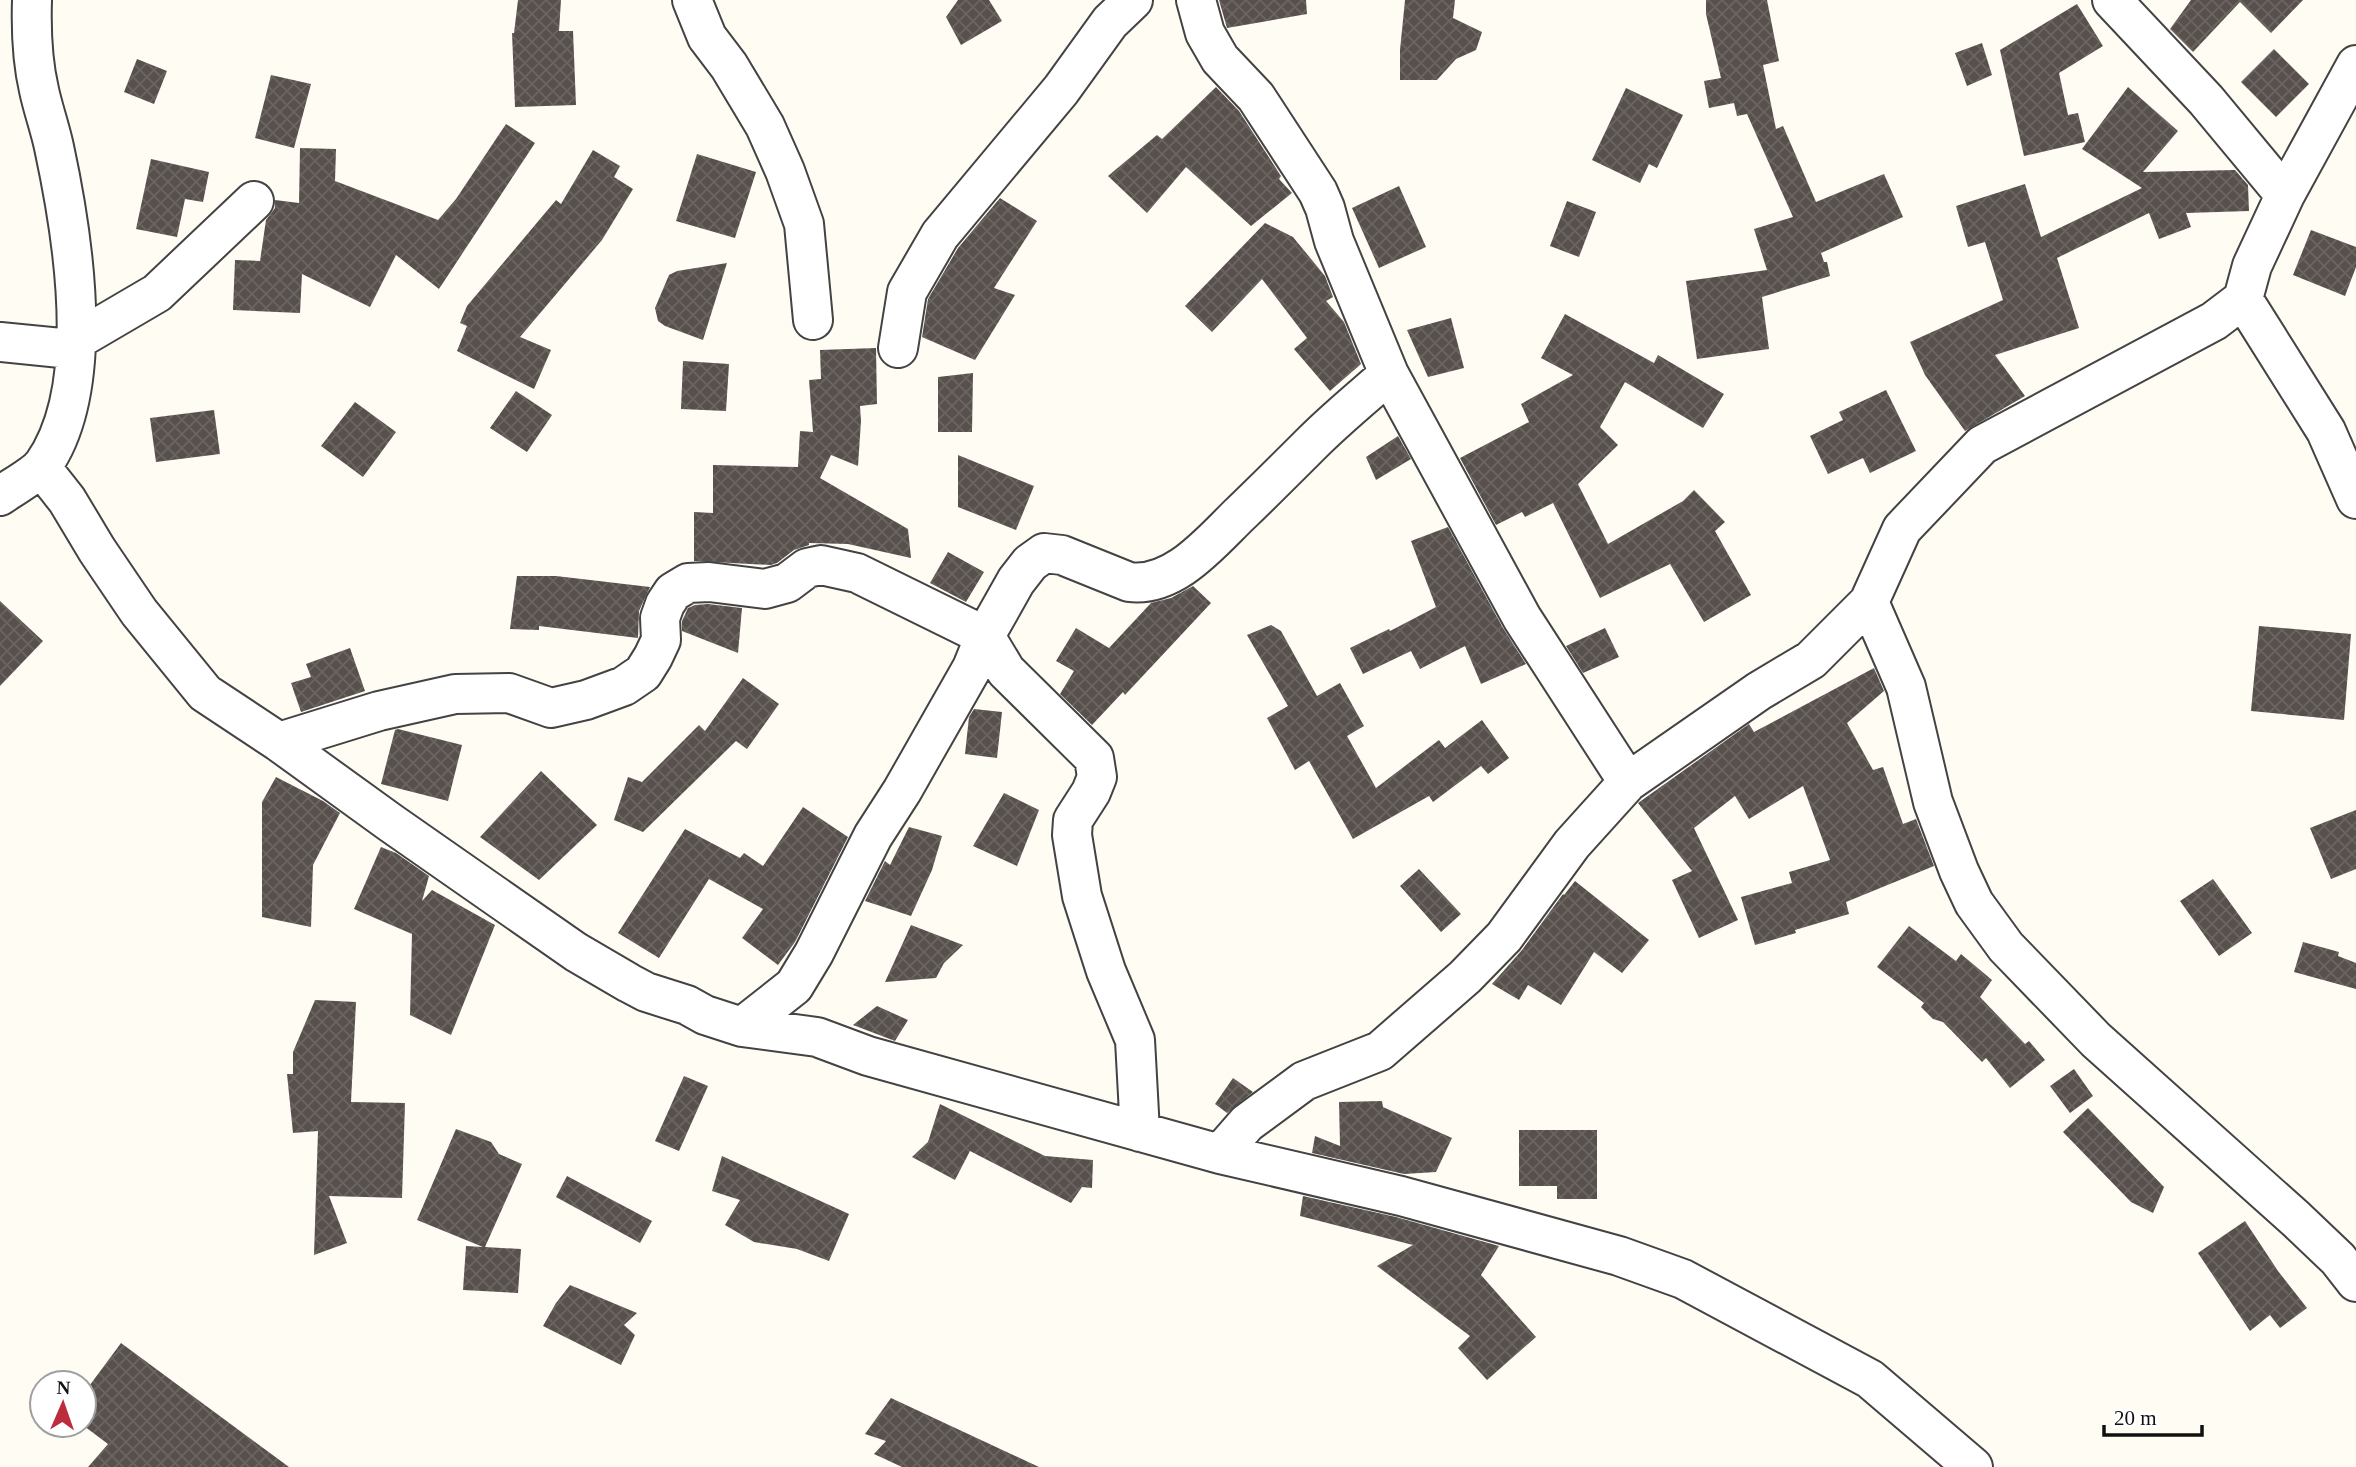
<svg xmlns="http://www.w3.org/2000/svg" width="2356" height="1467" font-family="Georgia,serif">
	<style>
		.building { fill: url(#building-cross-hatch) }
		.lines { fill: none; stroke-linecap: round; stroke-linejoin: round }
		.street-casing { stroke: #434343; stroke-width: 42 }
		.street { stroke: #fff; stroke-width: 38 }
	</style>
	<defs>
		<pattern id="building-cross-hatch" width="8" height="8" patternUnits="userSpaceOnUse" patternTransform="scale(1.75)"><rect width="8" height="8" fill="#58504d"/><path d="M0 0l8 8M0 8l8-8" fill="none" stroke="#6b6562"/></pattern>
	</defs>
	<rect width="100%" height="100%" fill="#fffcf4"/>
	<path class="building" d="M 518,0 L 561,0 L 559,31 L 573,31 L 576,105 L 515,107 L 512,33 L 514,33 Z
		M 958,0 L 989,0 L 1002,21 L 961,45 L 946,17 Z
		M 1219,0 L 1306,0 L 1307,14 L 1227,28 Z
		M 1405,0 L 1455,0 L 1453,18 L 1482,32 L 1476,50 L 1456,59 L 1437,80 L 1400,80 L 1400,50 Z
		M 1706,0 L 1767,0 L 1779,61 L 1763,65 L 1776,129 L 1783,126 L 1816,202 L 1884,174 L 1903,217 L 1821,253 L 1824,262 L 1827,262 L 1830,276 L 1762,297 L 1769,349 L 1697,359 L 1686,281 L 1767,270 L 1754,229 L 1793,217 L 1747,114 L 1737,116 L 1734,103 L 1709,108 L 1704,81 L 1721,78 L 1706,14 Z
		M 2191,0 L 2303,0 L 2271,33 L 2240,2 L 2193,52 L 2170,29 Z
		M 2077,4 L 2103,46 L 2059,73 L 2068,115 L 2078,113 L 2085,142 L 2024,156 L 2000,50 Z
		M 1982,43 L 1992,75 L 1967,86 L 1955,53 Z
		M 2274,49 L 2309,84 L 2276,117 L 2241,82 Z
		M 137,59 L 167,71 L 154,104 L 124,92 Z
		M 271,75 L 311,84 L 294,148 L 255,138 Z
		M 1216,87 L 1239,111 L 1281,176 L 1279,179 L 1292,193 L 1251,226 L 1186,167 L 1147,213 L 1108,176 L 1157,135 L 1162,139 Z
		M 2128,87 L 2178,131 L 2143,172 L 2235,170 L 2248,185 L 2249,211 L 2186,213 L 2191,227 L 2159,239 L 2149,213 L 2057,258 L 2079,328 L 1995,355 L 2025,396 L 1965,431 L 1925,375 L 1910,342 L 2003,300 L 1985,242 L 1968,247 L 1956,206 L 2025,184 L 2041,237 L 2142,188 L 2082,149 Z
		M 1626,88 L 1683,115 L 1657,168 L 1649,164 L 1640,183 L 1592,160 Z
		M 506,124 L 535,143 L 439,289 L 396,255 L 370,307 L 302,274 L 300,313 L 233,310 L 235,260 L 260,261 L 266,220 L 275,208 L 275,200 L 299,203 L 300,148 L 336,149 L 335,181 L 438,220 L 456,199 Z
		M 593,150 L 620,166 L 614,177 L 633,189 L 602,240 L 520,337 L 551,350 L 534,389 L 457,351 L 467,326 L 460,323 L 467,306 L 556,200 L 561,204 Z
		M 697,154 L 756,172 L 735,238 L 676,221 Z
		M 151,159 L 209,172 L 203,202 L 185,199 L 177,237 L 136,229 Z
		M 1399,186 L 1426,247 L 1379,268 L 1352,208 Z
		M 1000,198 L 1037,221 L 994,288 L 1015,295 L 975,360 L 922,337 L 928,299 L 958,248 Z
		M 1567,201 L 1596,212 L 1579,257 L 1550,246 Z
		M 1265,223 L 1293,237 L 1325,276 L 1333,297 L 1326,301 L 1344,322 L 1361,364 L 1330,391 L 1294,349 L 1307,338 L 1262,279 L 1212,332 L 1185,306 Z
		M 2311,230 L 2356,247 L 2356,267 L 2345,296 L 2293,275 Z
		M 727,263 L 703,340 L 665,326 L 658,321 L 655,308 L 669,275 L 677,271 Z
		M 1565,314 L 1654,363 L 1658,355 L 1724,394 L 1703,428 L 1625,382 L 1600,427 L 1618,445 L 1578,484 L 1608,544 L 1683,501 L 1694,490 L 1725,522 L 1715,531 L 1751,595 L 1704,622 L 1670,564 L 1600,598 L 1553,503 L 1525,517 L 1522,512 L 1496,525 L 1460,458 L 1529,422 L 1521,404 L 1573,375 L 1541,358 Z
		M 1451,318 L 1464,368 L 1428,377 L 1407,330 Z
		M 876,348 L 877,404 L 860,406 L 861,421 L 858,466 L 831,455 L 820,478 L 908,529 L 911,558 L 848,544 L 809,543 L 809,545 L 794,550 L 777,563 L 771,565 L 694,561 L 694,512 L 713,513 L 713,465 L 798,467 L 800,431 L 813,432 L 809,380 L 821,379 L 820,350 Z
		M 683,361 L 729,364 L 726,411 L 681,409 Z
		M 973,373 L 972,432 L 938,432 L 938,377 Z
		M 1886,390 L 1916,451 L 1870,473 L 1863,458 L 1828,474 L 1810,436 L 1843,420 L 1839,412 Z
		M 516,391 L 552,415 L 527,452 L 490,428 Z
		M 355,402 L 396,432 L 363,477 L 321,446 Z
		M 214,410 L 220,454 L 156,462 L 150,418 Z
		M 1398,436 L 1411,459 L 1376,480 L 1366,457 Z
		M 958,455 L 1034,486 L 1016,530 L 958,507 Z
		M 1448,527 L 1503,628 L 1526,664 L 1481,684 L 1465,646 L 1420,669 L 1411,651 L 1363,674 L 1350,648 L 1389,629 L 1390,631 L 1436,607 L 1411,541 Z
		M 948,552 L 984,572 L 966,602 L 930,583 Z
		M 517,576 L 556,576 L 650,587 L 639,611 L 638,638 L 539,626 L 539,630 L 510,629 Z
		M 1193,586 L 1211,603 L 1125,695 L 1123,692 L 1092,725 L 1060,694 L 1074,671 L 1056,661 L 1076,628 L 1109,648 L 1151,603 L 1171,598 Z
		M 0,601 L 43,641 L 0,686 Z
		M 708,604 L 742,608 L 738,653 L 682,631 L 682,621 L 688,608 L 695,605 Z
		M 1271,625 L 1281,631 L 1317,696 L 1340,683 L 1364,726 L 1347,736 L 1376,788 L 1439,740 L 1445,748 L 1482,720 L 1509,758 L 1488,774 L 1481,766 L 1433,802 L 1429,796 L 1353,839 L 1309,761 L 1295,770 L 1267,718 L 1288,706 L 1247,635 Z
		M 2259,626 L 2351,634 L 2344,720 L 2251,711 Z
		M 1605,628 L 1619,657 L 1583,673 L 1566,646 Z
		M 350,648 L 365,691 L 301,712 L 291,683 L 311,677 L 306,664 Z
		M 1874,668 L 1884,691 L 1847,723 L 1873,770 L 1883,767 L 1903,824 L 1916,819 L 1934,866 L 1846,902 L 1849,914 L 1795,930 L 1796,933 L 1755,945 L 1741,897 L 1792,883 L 1789,872 L 1830,860 L 1803,786 L 1749,819 L 1735,796 L 1694,828 L 1738,920 L 1699,938 L 1672,880 L 1692,871 L 1638,803 L 1749,724 L 1754,732 Z
		M 743,678 L 779,704 L 747,749 L 736,741 L 643,832 L 614,820 L 628,777 L 642,782 L 699,725 L 705,731 Z
		M 974,709 L 1002,712 L 997,758 L 965,754 L 969,717 Z
		M 398,729 L 462,745 L 448,801 L 381,784 L 395,730 Z
		M 541,771 L 597,825 L 539,880 L 480,837 Z
		M 276,777 L 323,801 L 340,813 L 313,865 L 311,927 L 262,917 L 262,802 Z
		M 1004,793 L 1039,810 L 1017,866 L 973,846 Z
		M 803,807 L 848,837 L 795,942 L 778,965 L 742,938 L 763,909 L 709,879 L 659,958 L 618,933 L 685,829 L 740,858 L 744,853 L 763,866 Z
		M 2356,810 L 2356,869 L 2331,879 L 2310,828 Z
		M 909,827 L 942,836 L 932,870 L 911,916 L 865,901 L 885,861 L 890,865 Z
		M 381,847 L 396,853 L 429,876 L 422,901 L 432,890 L 495,925 L 451,1035 L 410,1015 L 412,934 L 354,909 Z
		M 1419,869 L 1461,914 L 1441,932 L 1400,886 Z
		M 2213,879 L 2252,933 L 2219,956 L 2180,901 Z
		M 1575,881 L 1649,940 L 1622,973 L 1594,952 L 1561,1005 L 1528,985 L 1519,1000 L 1492,984 L 1522,950 L 1563,894 L 1564,895 Z
		M 911,925 L 963,945 L 944,963 L 936,978 L 885,982 Z
		M 1909,926 L 1956,961 L 1961,954 L 1992,980 L 1980,997 L 2025,1044 L 2029,1041 L 2045,1060 L 2010,1088 L 1986,1058 L 1982,1062 L 1943,1022 L 1933,1019 L 1921,1007 L 1924,1003 L 1877,967 Z
		M 2303,942 L 2339,952 L 2338,956 L 2356,963 L 2356,989 L 2294,972 Z
		M 315,1000 L 356,1002 L 351,1102 L 405,1103 L 402,1198 L 329,1196 L 347,1243 L 314,1255 L 318,1131 L 293,1133 L 287,1074 L 293,1074 L 293,1052 Z
		M 877,1006 L 908,1020 L 895,1041 L 853,1025 Z
		M 2074,1069 L 2093,1096 L 2070,1113 L 2050,1086 Z
		M 684,1076 L 708,1086 L 679,1151 L 655,1141 Z
		M 1233,1078 L 1253,1092 L 1227,1113 L 1215,1104 Z
		M 1382,1101 L 1383,1107 L 1452,1138 L 1436,1172 L 1404,1174 L 1312,1153 L 1315,1136 L 1340,1146 L 1339,1102 Z
		M 940,1104 L 1045,1156 L 1093,1160 L 1092,1188 L 1082,1187 L 1071,1203 L 970,1151 L 955,1180 L 912,1157 L 928,1142 Z
		M 2088,1108 L 2164,1187 L 2153,1213 L 2131,1202 L 2063,1132 Z
		M 456,1129 L 491,1142 L 499,1154 L 522,1164 L 485,1247 L 521,1249 L 518,1293 L 463,1290 L 466,1246 L 483,1247 L 417,1220 Z
		M 1519,1130 L 1597,1130 L 1597,1199 L 1557,1199 L 1557,1186 L 1519,1186 Z
		M 722,1156 L 849,1214 L 829,1261 L 797,1249 L 754,1242 L 725,1225 L 740,1200 L 712,1191 Z
		M 567,1176 L 652,1221 L 640,1243 L 556,1197 Z
		M 1303,1196 L 1396,1217 L 1499,1246 L 1481,1275 L 1536,1337 L 1487,1380 L 1458,1348 L 1470,1336 L 1377,1266 L 1413,1245 L 1300,1216 Z
		M 2245,1221 L 2278,1271 L 2307,1308 L 2280,1328 L 2270,1315 L 2250,1331 L 2198,1253 Z
		M 570,1285 L 637,1313 L 624,1325 L 635,1335 L 621,1365 L 543,1326 L 556,1303 Z
		M 121,1343 L 289,1467 L 88,1467 L 108,1444 L 84,1426 L 84,1393 Z
		M 891,1398 L 1039,1467 L 902,1467 L 874,1454 L 886,1441 L 865,1434 Z"/>
	<g class="lines">
		<defs>
			<path id="street" d="M 692,0 L 707,37 L 729,66 L 765,126 L 785,171 L 804,224 L 813,320
				M 1196,0 L 1205,33 L 1220,59 L 1256,97 L 1318,192 L 1325,208 L 1334,241 L 1389,374 L 1522,618 L 1628,782
				M 2112,0 L 2206,100 L 2285,195
				M 2243,299 L 2326,431 L 2356,499
				M 0,342 L 61,348 L 75,341 L 157,293 L 254,201
				M 898,348 L 907,292 L 940,235 L 1061,90 L 1110,22 L 1133,0
				M 41,467 L 67,500 L 97,550 L 139,612 L 205,693 L 279,742 L 391,823 L 576,952 L 629,983 L 646,992 L 687,1005 L 705,1015 L 742,1027 L 817,1037 L 868,1056 L 1220,1154 L 1401,1196 L 1619,1256 L 1683,1279 L 1870,1379 L 1973,1467
				M 0,496 C 11,488 35,475 43,465 C 98,387 73,235 54,147 C 50,128 43,109 39,90 C 32,60 31,31 32,0
				M 1869,602 L 1906,687 L 1933,802 L 1959,871 L 1974,903 L 2006,947 L 2096,1040 L 2296,1219 L 2338,1259 L 2356,1282
				M 279,742 L 379,711 L 455,694 L 509,693 L 551,708 L 586,700 L 624,686 L 643,673 L 653,657 L 661,640 L 660,618 L 665,604 L 673,592 L 688,583 L 709,582 L 765,589 L 787,583 L 807,568 L 821,565 L 857,573 L 985,636 L 1006,671 L 1094,758 L 1097,777 L 1091,792 L 1073,820 L 1072,835 L 1082,896 L 1106,971 L 1135,1040 L 1140,1132
				M 742,1027 L 794,986 L 814,953 L 873,836 L 902,791 L 972,668 L 985,636 L 1016,581 L 1030,563 L 1044,553 L 1062,555 L 1129,582 C 1174,588 1211,542 1240,514 C 1265,490 1289,466 1313,442 C 1337,418 1364,396 1389,374
				M 1220,1154 L 1247,1123 L 1304,1081 L 1380,1051 L 1465,977 L 1504,937 L 1572,844 L 1628,782 L 1759,691 L 1811,660 L 1869,602 L 1902,529 L 1982,445 L 2214,321 L 2243,299 L 2252,266 L 2285,195 L 2356,65"/>
		</defs>
		<use href="#street" class="street-casing"/>
		<use href="#street" class="street"/>
	</g>
	<g transform="translate(63 1404) rotate(2)"><circle r="33" fill="#ffffff" stroke="#9f9f9f" stroke-width="2"/>
	<path d="M0-5L12 26L0 18L-12 26Z" fill="#bc2c3d"/>
	<text y="-10" font-size="19" font-weight="bold" text-anchor="middle" fill="#101010">N</text>
	</g>
	<path d="M2104 1425v10h98v-10" fill="none" stroke="#101010" stroke-width="3.5"/>
	<text x="2114" y="1425" font-size="21" fill="#101010" stroke="#ffffff" stroke-width="5" paint-order="stroke">20 m</text>
</svg>
